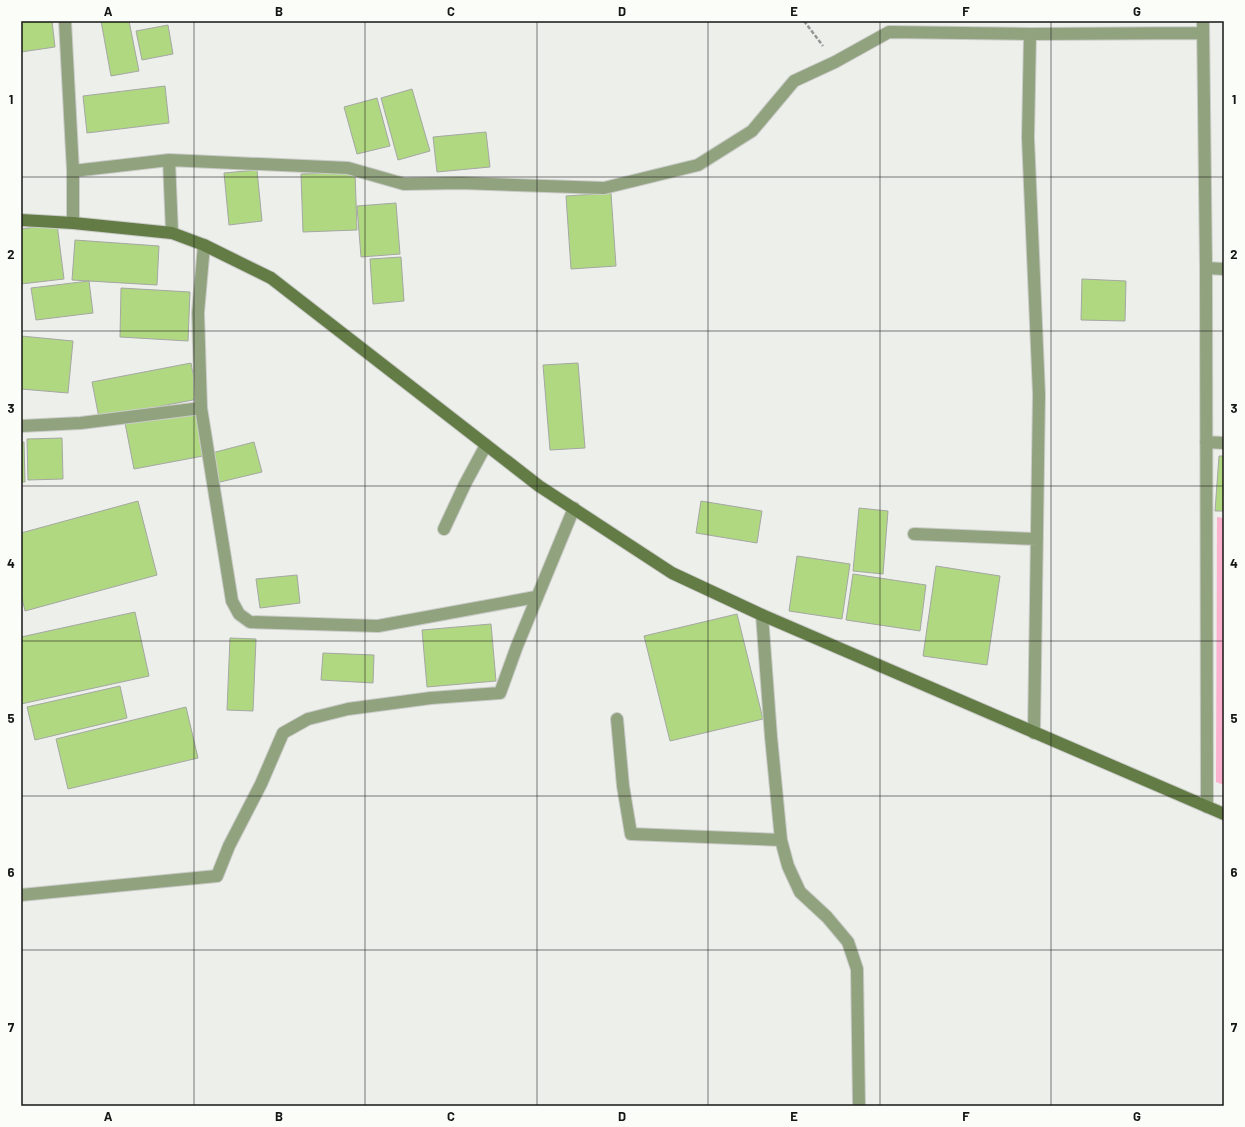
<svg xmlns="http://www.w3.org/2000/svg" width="1245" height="1127" font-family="Barlow,sans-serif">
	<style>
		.green { fill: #fcb1cf }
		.building { fill: #afd880; stroke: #a5a7a3 }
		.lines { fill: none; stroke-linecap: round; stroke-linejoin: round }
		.lane-casing { stroke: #cbccc9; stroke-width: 14 }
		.street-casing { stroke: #cbccc9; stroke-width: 14 }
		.secondary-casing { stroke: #cbccc9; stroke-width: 14 }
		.path { stroke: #949592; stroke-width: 2.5; stroke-dasharray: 4 2; stroke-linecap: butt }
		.lane { stroke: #90a27e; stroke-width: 12 }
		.street { stroke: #90a27e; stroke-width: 12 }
		.secondary { stroke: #637c46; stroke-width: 12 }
		.grid { fill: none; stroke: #161615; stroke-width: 1; stroke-opacity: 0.55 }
		.neatline { fill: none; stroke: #161615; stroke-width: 1.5 }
		.grid-label { font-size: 13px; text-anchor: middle; font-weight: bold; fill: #161615 }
	</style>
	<rect width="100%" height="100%" fill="#edefeb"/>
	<path class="green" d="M 1217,517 L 1224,518 L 1224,785 L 1216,782 Z"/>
	<path class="building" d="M 21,21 L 52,21 L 55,47 L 21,52 Z
		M 101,21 L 129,21 L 139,71 L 111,76 Z
		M 168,25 L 173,54 L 142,60 L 136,31 Z
		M 165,86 L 169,123 L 87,133 L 83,96 Z
		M 412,89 L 430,151 L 398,160 L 381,98 Z
		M 377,98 L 390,146 L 357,154 L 344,107 Z
		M 486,132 L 490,167 L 437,172 L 433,137 Z
		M 257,170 L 262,221 L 229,225 L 224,173 Z
		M 355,172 L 357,230 L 303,232 L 301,174 Z
		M 611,193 L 616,266 L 571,269 L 566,196 Z
		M 396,203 L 400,254 L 361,257 L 357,206 Z
		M 57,224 L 64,279 L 21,284 L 21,229 Z
		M 75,240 L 159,246 L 157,285 L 72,280 Z
		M 401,257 L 404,301 L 373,304 L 370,259 Z
		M 1082,279 L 1126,281 L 1125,321 L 1081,320 Z
		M 89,281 L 93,313 L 36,320 L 31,288 Z
		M 121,288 L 190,292 L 188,341 L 120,337 Z
		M 21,336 L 73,341 L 68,393 L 21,389 Z
		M 191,363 L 198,399 L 99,418 L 92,382 Z
		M 578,363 L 585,448 L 550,450 L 543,365 Z
		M 195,410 L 203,456 L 134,469 L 125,423 Z
		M 62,438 L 63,479 L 28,480 L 27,439 Z
		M 21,442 L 24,442 L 25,482 L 21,482 Z
		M 254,442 L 262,472 L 216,483 L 208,454 Z
		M 1219,456 L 1224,456 L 1224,511 L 1215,511 Z
		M 138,501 L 157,575 L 25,611 L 21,594 L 21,533 Z
		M 701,501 L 762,511 L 757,543 L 696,533 Z
		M 859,508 L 888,511 L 883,574 L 853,571 Z
		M 797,556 L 850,564 L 842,619 L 789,611 Z
		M 936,566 L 1000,576 L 987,665 L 923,656 Z
		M 853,574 L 926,585 L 920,631 L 846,620 Z
		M 297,575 L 300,603 L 260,608 L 256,579 Z
		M 135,612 L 149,676 L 21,704 L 21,637 Z
		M 737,614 L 763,719 L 670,741 L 644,636 Z
		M 491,624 L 496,681 L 427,687 L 422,630 Z
		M 230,638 L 256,639 L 253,711 L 227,710 Z
		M 323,653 L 374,655 L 373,683 L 321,680 Z
		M 120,686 L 127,718 L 35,740 L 27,707 Z
		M 186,707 L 198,758 L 68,789 L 56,739 Z"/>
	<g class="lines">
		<defs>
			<path id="lane" d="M 1206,268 L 1224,269"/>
			<path id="street" d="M 65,21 L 73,171 L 73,223
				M 1203,21 L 1206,268 L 1207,807
				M 169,160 L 172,233
				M 73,171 L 169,160 L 348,168 L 404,184 L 461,183 L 604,188 L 698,165 L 752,131 L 794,81 L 835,62 L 889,32 L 1030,34
				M 204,245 L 198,313 L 201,408 L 232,601 L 239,614 L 250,622 L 378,626 L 536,597
				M 21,426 L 81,423 L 201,408
				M 1206,442 L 1224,443
				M 444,529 L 465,484 L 486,445
				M 914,534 L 1037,539
				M 762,615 L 771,737 L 781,840 L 788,866 L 800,892 L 827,917 L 848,942 L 857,969 L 859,1106
				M 617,719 L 623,786 L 631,834 L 781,840
				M 1034,733 L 1039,394 L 1028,138 L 1030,34 L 1203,33
				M 21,895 L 217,876 L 229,846 L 261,784 L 283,733 L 308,719 L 348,709 L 431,698 L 500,693 L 517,646 L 574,508"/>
			<path id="secondary" d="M 21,220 L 73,223 L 172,233 L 204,245 L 271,278 L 539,486 L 672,573 L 762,615 L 1224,814"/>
		</defs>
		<use href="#lane" class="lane-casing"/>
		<use href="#street" class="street-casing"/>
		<use href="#secondary" class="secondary-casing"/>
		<path class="path" d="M 804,21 L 823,46"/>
		<use href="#lane" class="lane"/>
		<use href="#street" class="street"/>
		<use href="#secondary" class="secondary"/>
	</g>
	<path class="grid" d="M 194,21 L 194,1106M 365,21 L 365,1106M 537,21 L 537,1106M 708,21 L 708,1106M 880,21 L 880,1106M 1051,21 L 1051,1106M 21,177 L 1224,177M 21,331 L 1224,331M 21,486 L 1224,486M 21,641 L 1224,641M 21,796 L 1224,796M 21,950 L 1224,950"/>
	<rect width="1245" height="1127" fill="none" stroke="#fbfdf9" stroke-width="44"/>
	<rect x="22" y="22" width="1201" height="1083" class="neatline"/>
	<g class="grid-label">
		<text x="108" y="16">A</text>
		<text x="279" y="16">B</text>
		<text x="451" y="16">C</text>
		<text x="622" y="16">D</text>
		<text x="794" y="16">E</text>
		<text x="966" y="16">F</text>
		<text x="1137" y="16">G</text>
		<text x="11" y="104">1</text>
		<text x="1234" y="104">1</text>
		<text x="11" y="259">2</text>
		<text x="1234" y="259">2</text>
		<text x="11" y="413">3</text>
		<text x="1234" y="413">3</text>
		<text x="11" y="568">4</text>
		<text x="1234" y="568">4</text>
		<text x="11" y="723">5</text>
		<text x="1234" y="723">5</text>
		<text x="11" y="877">6</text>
		<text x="1234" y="877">6</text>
		<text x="11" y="1032">7</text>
		<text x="1234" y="1032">7</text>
		<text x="108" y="1121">A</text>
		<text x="279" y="1121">B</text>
		<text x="451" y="1121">C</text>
		<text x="622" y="1121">D</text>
		<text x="794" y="1121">E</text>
		<text x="966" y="1121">F</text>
		<text x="1137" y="1121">G</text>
	</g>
</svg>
